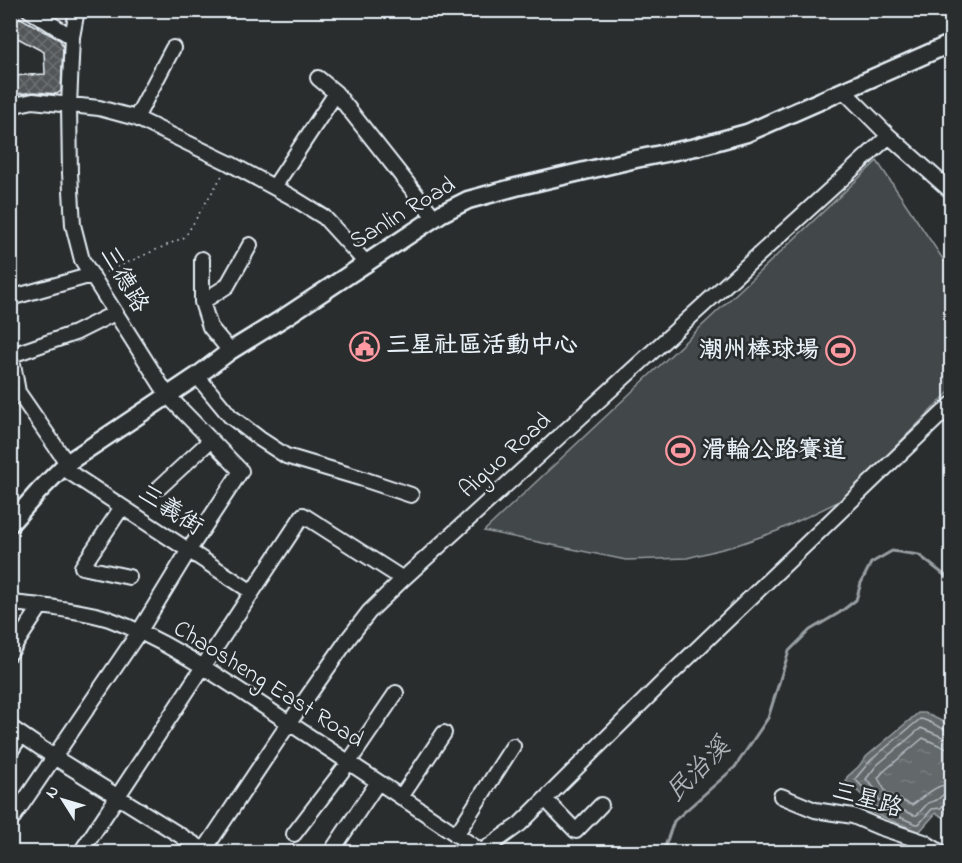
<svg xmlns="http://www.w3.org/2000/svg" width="962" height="863" font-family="'Indie Flower','LXGW WenKai TC',sans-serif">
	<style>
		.pitch { fill: #424648; stroke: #959ca0; stroke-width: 1.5 }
		.water { fill: url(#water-ripples); stroke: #989fa3; stroke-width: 1.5 }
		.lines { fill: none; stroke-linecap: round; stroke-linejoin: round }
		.shore { stroke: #b3bac0; stroke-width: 1.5 }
		.stream { stroke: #989fa3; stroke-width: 3 }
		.building { fill: url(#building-cross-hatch); stroke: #e8f1f8; stroke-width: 1.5 }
		.minor-casing { stroke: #e8f1f8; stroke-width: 18 }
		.major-casing { stroke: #e8f1f8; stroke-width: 21 }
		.path { stroke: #e8f1f8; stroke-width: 1.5; stroke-dasharray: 1.5 4.5; stroke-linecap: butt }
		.minor { stroke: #2a2d2e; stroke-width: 14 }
		.major { stroke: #2a2d2e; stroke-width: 16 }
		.labels { text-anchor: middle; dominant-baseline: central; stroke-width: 5; stroke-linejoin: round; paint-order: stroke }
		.street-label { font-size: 24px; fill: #e8f1f8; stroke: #2a2d2e }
		.poi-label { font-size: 24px; font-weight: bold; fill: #e8f1f8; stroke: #2a2d2e; text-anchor: start }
		.water-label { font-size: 26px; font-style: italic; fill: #acb3b9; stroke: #2a2d2e }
	</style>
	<defs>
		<pattern id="water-ripples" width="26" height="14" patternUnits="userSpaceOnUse" patternTransform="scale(1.5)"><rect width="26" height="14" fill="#63686b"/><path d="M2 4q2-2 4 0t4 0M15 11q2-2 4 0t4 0" fill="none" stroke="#797e81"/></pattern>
		<pattern id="building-cross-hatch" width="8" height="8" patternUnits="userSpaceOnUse" patternTransform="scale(1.5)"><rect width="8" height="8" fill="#535759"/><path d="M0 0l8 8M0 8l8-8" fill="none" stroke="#6c7072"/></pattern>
	</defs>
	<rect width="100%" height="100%" fill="#2a2d2e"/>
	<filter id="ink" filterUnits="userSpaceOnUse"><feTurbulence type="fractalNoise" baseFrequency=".0167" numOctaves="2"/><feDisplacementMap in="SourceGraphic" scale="12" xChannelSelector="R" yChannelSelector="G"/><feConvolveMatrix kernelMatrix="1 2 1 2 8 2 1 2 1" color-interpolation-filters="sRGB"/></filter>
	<g filter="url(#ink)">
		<path class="pitch" d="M 877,161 L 951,271 L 951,390 L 844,499 L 777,531 L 734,546 L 687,558 L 626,560 L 484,531 Z"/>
		<path class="water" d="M 918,713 L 925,713 L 952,726 L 951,802 L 943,817 L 936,813 L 919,832 L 863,809 L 865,798 L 846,781 L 847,777 L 858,767 L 867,756 Z"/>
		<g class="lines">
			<path class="shore" d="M 952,731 C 940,730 931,720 920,719 L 871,760 L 855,779 L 869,794 L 871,805 L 916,824 L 919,824 L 932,809 L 941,808 L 946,801 L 952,800
				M 952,739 L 945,738 L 921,728 L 877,765 L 866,779 L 876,790 L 879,801 L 914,815 L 917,815 L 928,803 L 937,800 L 944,794 L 952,793
				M 952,748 L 943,747 L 923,738 L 883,772 L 878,778 L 887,794 L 912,805 C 924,797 935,784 952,784"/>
			<path class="stream" d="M 663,852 L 674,821 L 735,767 L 768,718 L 789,651 L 810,630 L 839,613 L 856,600 L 861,583 L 871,563 L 892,551 L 919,555 L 952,581"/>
		</g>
		<path class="building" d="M 10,12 L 60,40 L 63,47 L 61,91 L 57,94 L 34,92 L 10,95 L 10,76 L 45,74 L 44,52 L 10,34 Z
			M 371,334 L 379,348 L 358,359 L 351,344 Z"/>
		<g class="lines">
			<defs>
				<path id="minor" d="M 29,10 L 72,37
					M 318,78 L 336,93 L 434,217
					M 844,91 L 889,136 L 952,192
					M 10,106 L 33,101 L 99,108 L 136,118 L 229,163 L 290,196 L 324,217 L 367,264
					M 136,118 L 173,48
					M 274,187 L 336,93
					M 202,259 L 202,302 L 210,327 L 230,351
					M 10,298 L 92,275
					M 202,302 L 227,286 L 250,245
					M 10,347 L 18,392 L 67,463
					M 12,355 L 75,333 L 115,313
					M 197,376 L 230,416 L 260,439 L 286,456 L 360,478 L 411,495
					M 63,468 L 252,592
					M 160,487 L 211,440
					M 122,507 L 82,567 L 129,577
					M 10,603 C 26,604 40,606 56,608 C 73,611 92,613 109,619 C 169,641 222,679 274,713 C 344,759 414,805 482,852
					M 10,653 L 41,606
					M 10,727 L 54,757 L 207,852
					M 10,752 L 21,735
					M 781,796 L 815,810 L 853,816 L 879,827 L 924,842 L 940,852
					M 401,797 L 444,733
					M 545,799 L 576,831 L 601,805
					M 10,822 L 139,632 L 189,550 L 241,471 L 168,396 L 82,260 L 73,225 L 70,173 L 69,105 L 72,37 L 77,10
					M 294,834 L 349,762 L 396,693
					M 456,835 L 513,746
					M 81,852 L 303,515 L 403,579
					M 203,852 L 289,723 L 348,639 L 369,612 L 403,579 L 889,136
					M 331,852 L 378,782
					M 481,852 L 520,824 L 670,675 L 952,404"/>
				<path id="major" d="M 10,524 L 39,491 L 67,463 L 197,376 L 230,351 L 285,317 L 442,213 L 468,200 L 516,187 L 636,159 L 696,147 L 747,133 L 952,43"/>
			</defs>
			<use href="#minor" class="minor-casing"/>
			<use href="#major" class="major-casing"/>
			<path class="path" d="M 106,272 L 185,237 L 223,174"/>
			<use href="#minor" class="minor"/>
			<use href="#major" class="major"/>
		</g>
	</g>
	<defs>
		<symbol id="civic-ring" viewBox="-11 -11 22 22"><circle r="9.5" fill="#2a2d2e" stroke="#ff9aa2" stroke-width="1.5"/><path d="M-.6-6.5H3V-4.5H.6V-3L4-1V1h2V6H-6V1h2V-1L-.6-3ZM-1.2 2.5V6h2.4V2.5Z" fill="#ff9aa2"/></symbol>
		<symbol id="stadium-ring" viewBox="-11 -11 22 22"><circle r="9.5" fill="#2a2d2e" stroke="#ff9aa2" stroke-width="1.5"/><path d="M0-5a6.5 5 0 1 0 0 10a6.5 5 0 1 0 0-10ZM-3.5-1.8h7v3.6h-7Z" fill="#ff9aa2"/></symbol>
	</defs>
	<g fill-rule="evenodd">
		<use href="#civic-ring" x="348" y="330" width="33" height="33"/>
		<use href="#stadium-ring" x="824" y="334" width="33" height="33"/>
		<use href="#stadium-ring" x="664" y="434" width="33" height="33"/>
	</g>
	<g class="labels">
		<g class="street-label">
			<text transform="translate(403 214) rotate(-31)">Sanlin Road</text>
			<text transform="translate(123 280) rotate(60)">三德路</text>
			<text transform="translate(506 456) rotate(-42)">Aiguo Road</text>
			<text transform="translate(170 511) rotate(33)">三義街</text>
			<text transform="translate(268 685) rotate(32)">Chaosheng East Road</text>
			<text transform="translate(867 801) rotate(16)">三星路</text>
		</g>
		<g class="poi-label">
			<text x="386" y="346">三星社區活動中心</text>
			<text x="819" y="351" text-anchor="end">潮州棒球場</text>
			<text x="702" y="451">滑輪公路賽道</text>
		</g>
		<g class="water-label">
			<text transform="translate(699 771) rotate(-45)">民治溪</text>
		</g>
	</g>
	<rect width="962" height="863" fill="none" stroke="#2a2d2e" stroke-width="36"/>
	<rect x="18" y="18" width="926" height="827" fill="none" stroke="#e8f1f8" stroke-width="2" filter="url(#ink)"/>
	<g transform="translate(63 800) rotate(307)" stroke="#2a2d2e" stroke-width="4.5" paint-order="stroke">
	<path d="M0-4.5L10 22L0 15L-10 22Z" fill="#e8f1f8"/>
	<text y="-9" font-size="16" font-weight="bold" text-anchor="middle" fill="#e8f1f8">N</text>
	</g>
</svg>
